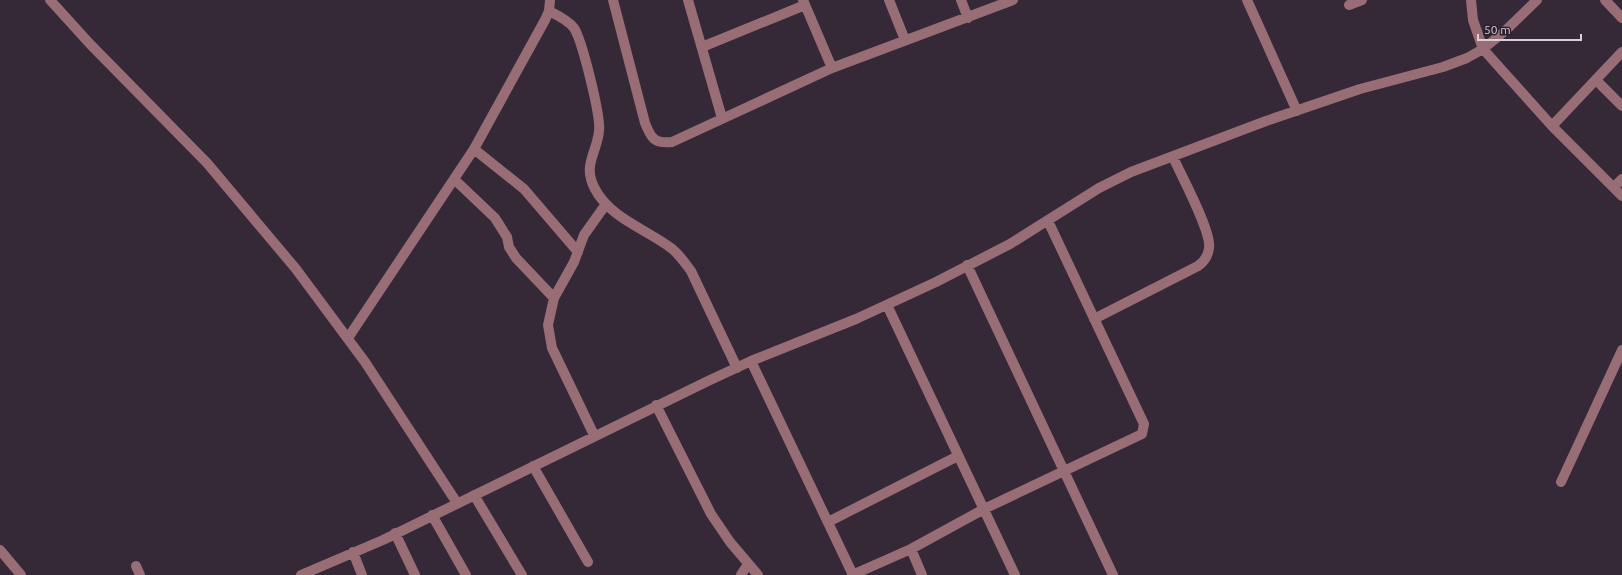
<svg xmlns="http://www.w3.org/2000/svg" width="1622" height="575" font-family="Ubuntu,sans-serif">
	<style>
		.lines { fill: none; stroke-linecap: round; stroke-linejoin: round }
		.minor { stroke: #986d75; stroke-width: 10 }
	</style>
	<rect width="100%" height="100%" fill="#352837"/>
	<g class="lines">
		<path class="minor" d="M 50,0 L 90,44 L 207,163 L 296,269 L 365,362 L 457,503
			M 613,0 L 645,123 C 651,138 654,144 672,142 L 832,68 L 1013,0
			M 688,0 L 722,118
			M 803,0 L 832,68
			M 889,0 L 905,40
			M 961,0 L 968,18
			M 1247,0 L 1297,111
			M 1471,0 L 1473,20 L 1483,49 L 1552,126 L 1622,196
			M 1605,0 L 1622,18
			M 1349,5 L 1362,0
			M 549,11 C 557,15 568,20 574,28 C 582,40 601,116 599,131 C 597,153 582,165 595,189 C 610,218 646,229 671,248 C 679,254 685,263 691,271 L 737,368
			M 702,47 L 805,5
			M 1596,80 L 1622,106
			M 1552,126 L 1622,52
			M 474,149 L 524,189 L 578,252
			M 454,179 L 495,218 L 507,237 L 509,247 L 516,258 L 554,298
			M 1614,187 L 1622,179
			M 967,265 L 1113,575
			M 887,305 L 1015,575
			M 1094,319 L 1198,266 C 1204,262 1208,256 1209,248 C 1212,232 1181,175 1173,157
			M 348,338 L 474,149 L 545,20 L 549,11 L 550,0
			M 751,361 L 853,575
			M 656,405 L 711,514 L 730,542 L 758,575
			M 594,435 L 552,348 L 548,325 L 554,298 L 574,262 L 584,235 L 606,204
			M 533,466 L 588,562
			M 1561,482 L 1622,350
			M 474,495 L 522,575
			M 432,515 L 466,575
			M 828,522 L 958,456
			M 395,533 L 415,575
			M 911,549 L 922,575
			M 0,550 L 21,575
			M 353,552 L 362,575
			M 136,566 L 140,575
			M 301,575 L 383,540 L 708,381 L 751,361 L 856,319 L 936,282 L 1010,244 L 1099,188 L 1131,172 L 1266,121 L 1360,89 L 1443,67 L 1467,58 L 1483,49 L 1505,31 L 1537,0
			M 741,575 L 748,564
			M 852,575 L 911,549 L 984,509 L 1142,434 L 1144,424 L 1048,221"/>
	</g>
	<path d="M1478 34v6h103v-6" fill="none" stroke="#d8cfd9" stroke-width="2"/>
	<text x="1484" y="34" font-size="12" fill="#d8cfd9" stroke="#2b1f2d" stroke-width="3" paint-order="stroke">50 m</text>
</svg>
